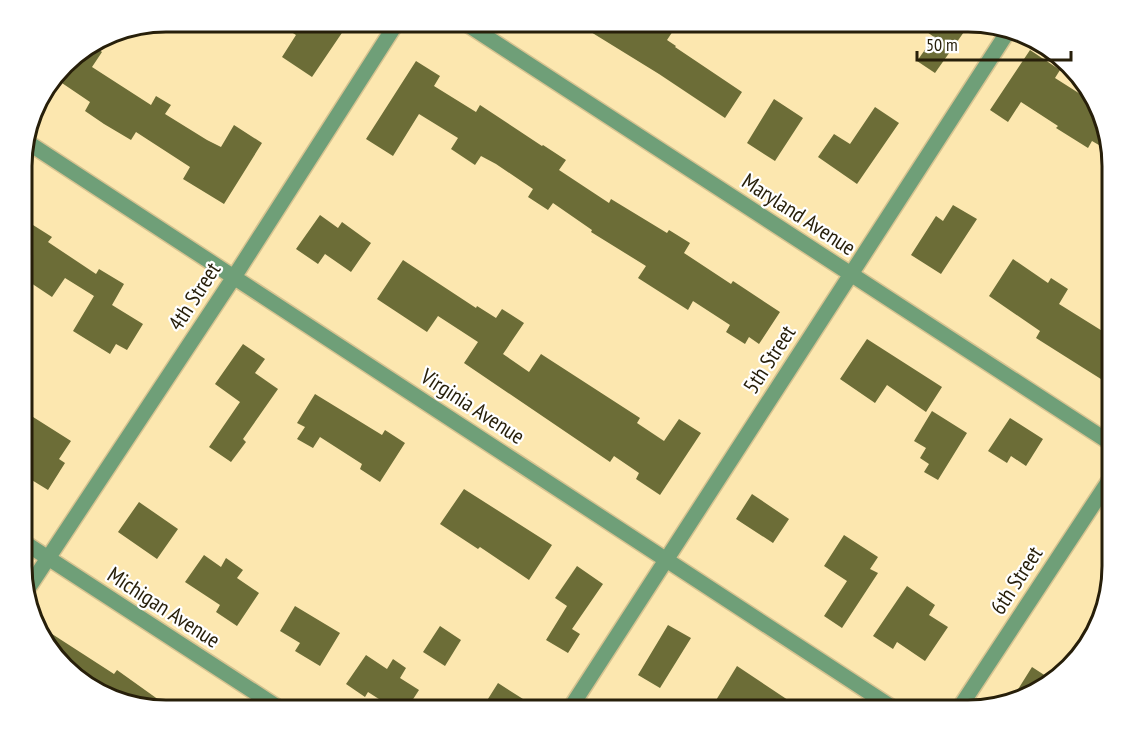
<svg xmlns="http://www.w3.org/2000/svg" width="1133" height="731" font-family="'PT Sans Narrow',sans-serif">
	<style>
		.building { fill: #6c6d37 }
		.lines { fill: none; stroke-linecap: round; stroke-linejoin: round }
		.street-casing { stroke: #d6c391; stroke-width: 18 }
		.street { stroke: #6f9f78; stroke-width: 15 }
		.labels { text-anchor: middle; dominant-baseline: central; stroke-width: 4.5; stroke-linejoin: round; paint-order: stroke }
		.street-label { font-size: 22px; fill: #271f0a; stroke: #fff }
		.rim { fill: none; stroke: #271f0a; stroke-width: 3 }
	</style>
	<rect width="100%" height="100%" fill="#fce7af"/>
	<path class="building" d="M 274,21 L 350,21 L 312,77 L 282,57 L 296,35 Z
		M 573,21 L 657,21 L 673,31 L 667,40 L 676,46 L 675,47 L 742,92 L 725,118 L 659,74 Z
		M 935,21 L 971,22 L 935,73 L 917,61 L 934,37 L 927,32 Z
		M 91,44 L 102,52 L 92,67 L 151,105 L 156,96 L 171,105 L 165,114 L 207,140 L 221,147 L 234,125 L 262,143 L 224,204 L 183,179 L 190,167 L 136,132 L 131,140 L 104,124 L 85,111 L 90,102 L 56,79 L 72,56 Z
		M 1030,50 L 1060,70 L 1055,78 L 1096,104 L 1111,152 L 1092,141 L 1088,148 L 1056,128 L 1058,126 L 1021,102 L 1008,122 L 990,110 Z
		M 416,61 L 440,76 L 434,86 L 476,112 L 480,105 L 542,146 L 543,145 L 566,160 L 559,170 L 609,203 L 611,199 L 667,233 L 669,230 L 690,243 L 684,253 L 731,284 L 733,281 L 780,312 L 759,344 L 749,337 L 745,344 L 726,332 L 730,325 L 693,301 L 688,310 L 638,278 L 646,266 L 591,232 L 592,230 L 553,203 L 548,210 L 528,197 L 533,189 L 496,164 L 481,156 L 475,165 L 451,149 L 458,138 L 419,114 L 393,156 L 366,139 Z
		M 774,99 L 803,118 L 775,161 L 747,143 Z
		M 875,107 L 899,123 L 857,184 L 818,157 L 834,134 L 850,144 Z
		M 953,205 L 977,219 L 941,274 L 911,255 L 936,216 L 943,221 Z
		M 320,215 L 338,228 L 342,222 L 371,243 L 351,272 L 325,254 L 318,264 L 296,249 Z
		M 33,225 L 52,237 L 48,242 L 96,274 L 99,269 L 124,284 L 112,305 L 143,324 L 127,350 L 116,344 L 110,354 L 73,331 L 94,296 L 65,278 L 52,297 L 22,277 L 22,240 Z
		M 1013,259 L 1048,283 L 1051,278 L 1068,289 L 1059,304 L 1112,337 L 1112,386 L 1036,338 L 1040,331 L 989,296 Z
		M 403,260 L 476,308 L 477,306 L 496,318 L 502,309 L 524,323 L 503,354 L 529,372 L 541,354 L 640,418 L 637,423 L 664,441 L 679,419 L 701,433 L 660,495 L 636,479 L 639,473 L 614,456 L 610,462 L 464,363 L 478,342 L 438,316 L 427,332 L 377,299 Z
		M 867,339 L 942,387 L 926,412 L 887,385 L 875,403 L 840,379 Z
		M 243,344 L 265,359 L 255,373 L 278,389 L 243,439 L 246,442 L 231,462 L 209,447 L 240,402 L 215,384 Z
		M 315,394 L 382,435 L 385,430 L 405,443 L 380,482 L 360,469 L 362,464 L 320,437 L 313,448 L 297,439 L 305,427 L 297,423 Z
		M 22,410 L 71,441 L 59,459 L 65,463 L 48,490 L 22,474 Z
		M 932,411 L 967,433 L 938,480 L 924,472 L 929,464 L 920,458 L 926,448 L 914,441 Z
		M 1010,418 L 1043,439 L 1026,466 L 1011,456 L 1007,463 L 988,451 Z
		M 464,489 L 552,545 L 529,580 L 480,547 L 478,549 L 440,524 Z
		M 752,494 L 789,519 L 773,543 L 736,519 Z
		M 139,502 L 178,529 L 157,559 L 118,532 Z
		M 844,535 L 878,557 L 870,569 L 878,573 L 842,628 L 824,616 L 847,581 L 824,566 Z
		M 204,555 L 221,567 L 226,558 L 243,570 L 237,578 L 259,593 L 237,626 L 216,612 L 220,605 L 185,582 Z
		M 577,566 L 603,584 L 572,629 L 580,634 L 568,653 L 546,640 L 567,606 L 555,598 Z
		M 907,586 L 935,605 L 929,615 L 948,627 L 925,661 L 897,642 L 893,649 L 873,636 Z
		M 295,606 L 340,633 L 320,666 L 295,651 L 300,643 L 280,631 Z
		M 35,623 L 114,674 L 117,670 L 173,710 L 165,710 L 85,686 L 40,638 Z
		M 668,625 L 691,638 L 660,688 L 638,675 Z
		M 440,626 L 461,640 L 445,666 L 423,652 Z
		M 366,655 L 387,669 L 393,659 L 406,668 L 400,678 L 419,690 L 406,710 L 396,710 L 368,692 L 365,697 L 346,684 Z
		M 737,666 L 803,710 L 710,710 Z
		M 1032,667 L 1052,680 L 1040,691 L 1012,699 Z
		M 498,683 L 523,699 L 517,710 L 481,710 Z"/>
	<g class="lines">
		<defs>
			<path id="street" d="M 462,21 L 1112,444
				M 24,140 L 896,710
				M 22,541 L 282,710
				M 25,593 L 234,277 L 398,21
				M 569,710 L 1007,33
				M 958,710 L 1112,476"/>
		</defs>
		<use href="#street" class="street-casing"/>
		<use href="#street" class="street"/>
	</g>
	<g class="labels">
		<g class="street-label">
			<text transform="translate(799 214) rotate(33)">Maryland Avenue</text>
			<text transform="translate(194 296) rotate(-57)">4th Street</text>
			<text transform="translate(769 359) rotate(-57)">5th Street</text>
			<text transform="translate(473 406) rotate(33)">Virginia Avenue</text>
			<text transform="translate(1016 580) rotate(-57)">6th Street</text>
			<text transform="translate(164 607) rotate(33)">Michigan Avenue</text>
		</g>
	</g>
	<path d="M0 0H1133V731H0ZM166 32H968A134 134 0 0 1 1102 166V566A134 134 0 0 1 968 700H166A134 134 0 0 1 32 566V166A134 134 0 0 1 166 32Z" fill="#fff" fill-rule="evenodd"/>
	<path class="rim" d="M166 32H968A134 134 0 0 1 1102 166V566A134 134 0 0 1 968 700H166A134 134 0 0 1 32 566V166A134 134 0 0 1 166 32Z"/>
	<path d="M917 51v9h154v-9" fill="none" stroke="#271f0a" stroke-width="3"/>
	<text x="926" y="51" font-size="18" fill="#271f0a" stroke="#ffffff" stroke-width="4.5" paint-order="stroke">50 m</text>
</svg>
